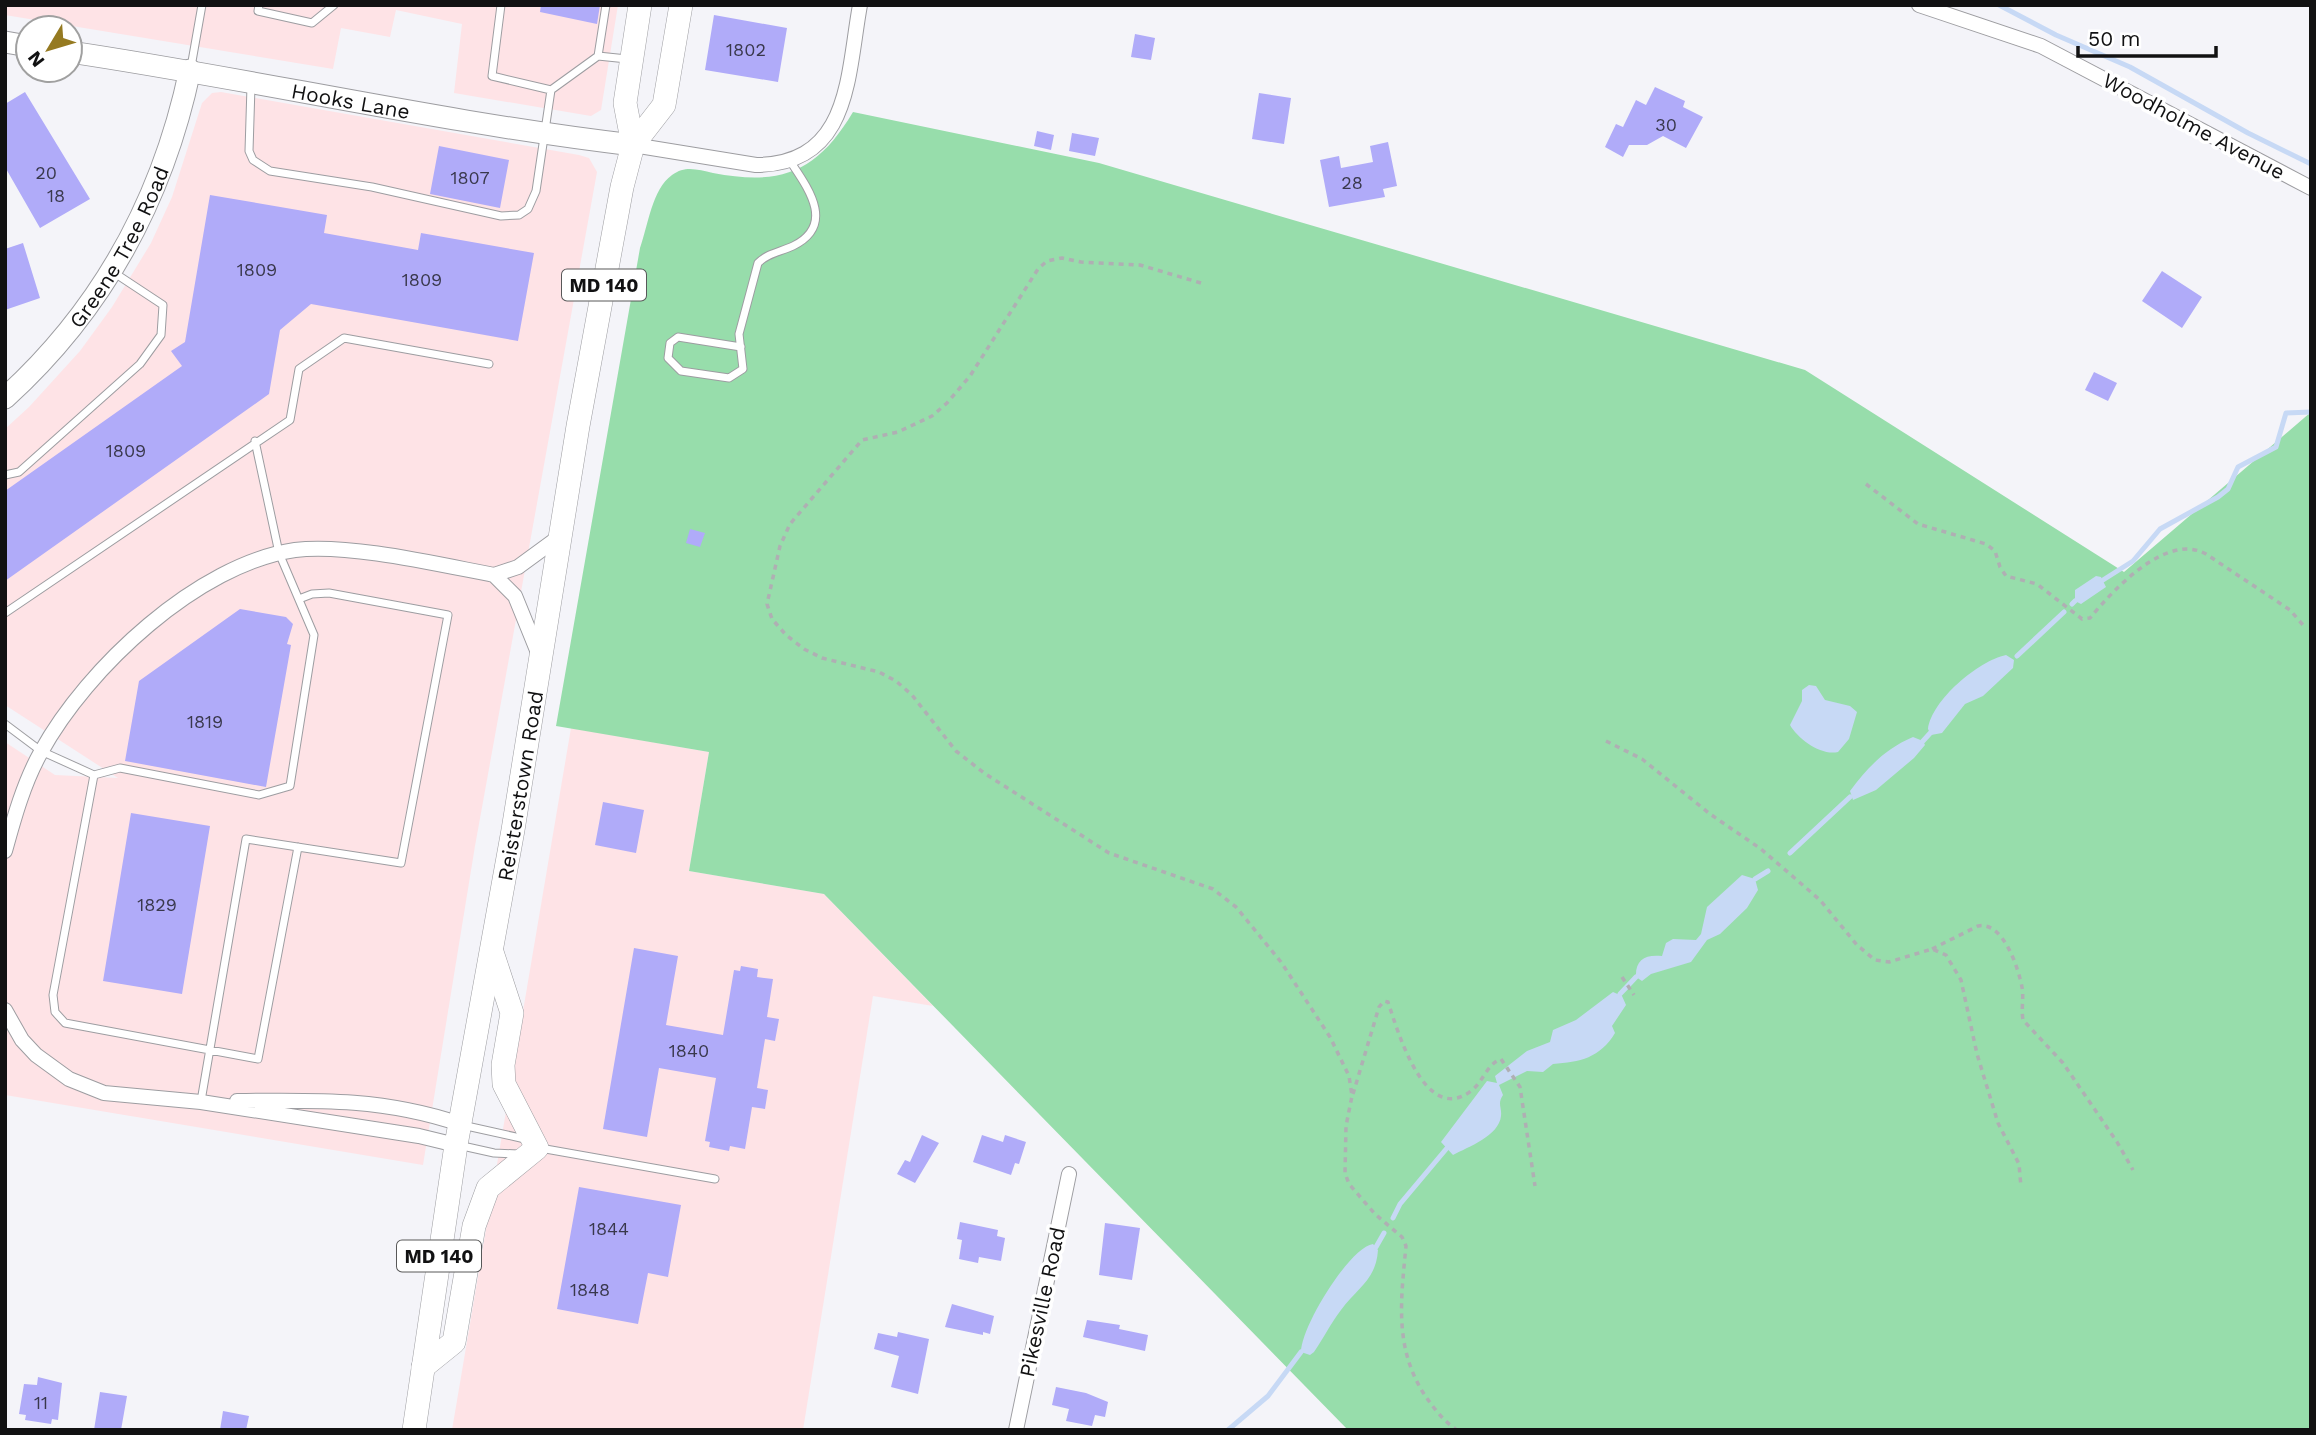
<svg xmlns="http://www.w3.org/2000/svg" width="2316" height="1435" font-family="'Work Sans',sans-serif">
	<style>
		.commercial { fill: #fee3e6 }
		.green { fill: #97ddab }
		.water { fill: #c7d9f5 }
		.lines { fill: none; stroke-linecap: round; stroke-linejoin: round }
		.stream { stroke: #c7d9f5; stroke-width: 5 }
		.building { fill: #b0abf9 }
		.lane-casing { stroke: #9d9da1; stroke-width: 9 }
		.street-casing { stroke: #9d9da1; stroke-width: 16 }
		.secondary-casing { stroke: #9d9da1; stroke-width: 23 }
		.primary-casing { stroke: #9d9da1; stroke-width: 24 }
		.path { stroke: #afafb3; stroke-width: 3.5; stroke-dasharray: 5 5; stroke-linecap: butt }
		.lane { stroke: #fff; stroke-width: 7 }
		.street { stroke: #fff; stroke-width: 14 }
		.secondary { stroke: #fff; stroke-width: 21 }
		.primary { stroke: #fff; stroke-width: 23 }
		.labels { text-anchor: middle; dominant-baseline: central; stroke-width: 7; stroke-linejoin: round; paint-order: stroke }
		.number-label { font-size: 18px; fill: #39384c }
		.shield { fill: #fff; stroke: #585859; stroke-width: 2 }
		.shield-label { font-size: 19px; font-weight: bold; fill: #111112 }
		.street-label { font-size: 21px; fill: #111112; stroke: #fff }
	</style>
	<rect width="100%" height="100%" fill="#f4f4f9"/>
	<path class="commercial" d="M 5,5 L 618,5 L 601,110 L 591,116 L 454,93 L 462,24 L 396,10 L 390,37 L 341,28 L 333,69 L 5,15 Z
		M 221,92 L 579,155 L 589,158 L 597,172 L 475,846 L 423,1165 L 5,1095 L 5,742 L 55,775 L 118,778 L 5,705 L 5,429 L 29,407 L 80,351 L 112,307 L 151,243 L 172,197 L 202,103 L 212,93 Z
		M 571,728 L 709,752 L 689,871 L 824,894 L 933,1006 L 873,996 L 803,1430 L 452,1430 Z"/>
	<path class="green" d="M 853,112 L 1099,163 L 1805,370 L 2124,572 L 2311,412 L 2311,1430 L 1348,1430 L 824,894 L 689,871 L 709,752 L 556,726 L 640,248 C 648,226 652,189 672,175 C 686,165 698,170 713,173 C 782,186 817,172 853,112 Z"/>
	<path class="water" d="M 2096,576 L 2101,577 L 2106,587 L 2081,604 L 2075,601 L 2075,590 Z
		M 2006,655 L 2014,660 L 2013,668 L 1983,696 L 1965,704 L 1942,733 L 1931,735 L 1928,729 C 1932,700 1978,661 2006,655 Z
		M 1809,685 L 1816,686 L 1825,700 L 1850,706 L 1857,712 L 1849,739 L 1838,752 C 1821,756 1798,739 1790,725 L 1802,701 L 1802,690 Z
		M 1913,737 L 1923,741 L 1925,745 L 1914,758 L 1876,790 L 1853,800 L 1850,791 C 1868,767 1885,749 1913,737 Z
		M 1742,875 L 1755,879 L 1758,890 L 1747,908 L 1720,934 L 1707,940 L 1691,962 L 1651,974 L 1642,981 L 1636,977 C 1635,960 1645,954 1662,956 L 1666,943 L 1673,939 L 1696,940 L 1701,934 L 1707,907 Z
		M 1613,992 L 1622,996 L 1626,1005 L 1612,1026 L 1615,1033 C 1600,1058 1580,1062 1553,1064 L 1543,1072 L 1527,1071 L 1499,1085 L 1503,1095 C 1497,1104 1502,1107 1501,1116 C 1499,1136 1468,1147 1453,1155 L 1441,1142 L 1487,1081 L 1497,1083 L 1495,1076 L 1527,1051 L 1550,1042 L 1553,1030 L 1576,1020 Z
		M 1373,1244 L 1378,1250 C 1376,1280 1358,1287 1341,1310 C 1331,1323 1323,1339 1314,1352 L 1310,1355 L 1301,1352 C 1301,1327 1349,1248 1373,1244 Z"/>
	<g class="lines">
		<path class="stream" d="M 1999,5 L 2056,35 L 2130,67 L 2248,133 L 2311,164
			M 2103,580 L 2133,561 L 2160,529 L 2218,497 L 2228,489 L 2238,467 L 2276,447 L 2286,413 L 2311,412
			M 2072,604 L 2075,601
			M 2017,656 L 2064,612
			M 1923,741 L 1933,730
			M 1790,853 L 1850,797
			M 1755,879 L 1768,871
			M 1620,994 L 1636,977
			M 1393,1218 L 1400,1204 L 1447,1148
			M 1376,1247 L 1384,1233
			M 1228,1430 L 1268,1396 L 1301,1352"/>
	</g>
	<path class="building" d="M 541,5 L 600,5 L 597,24 L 540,12 Z
		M 714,15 L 787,28 L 778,82 L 705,70 Z
		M 1135,34 L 1155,38 L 1151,60 L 1131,57 Z
		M 1655,87 L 1685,101 L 1683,107 L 1703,117 L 1686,148 L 1663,136 L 1647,145 L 1629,145 L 1623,157 L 1605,147 L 1616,124 L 1623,127 L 1636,100 L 1646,105 Z
		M 25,92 L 90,199 L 40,228 L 5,167 L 5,104 Z
		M 1259,93 L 1291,98 L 1284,144 L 1252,139 Z
		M 1037,131 L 1054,135 L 1051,150 L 1034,146 Z
		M 1072,133 L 1099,138 L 1095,156 L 1069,151 Z
		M 1388,142 L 1397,186 L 1383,189 L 1385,197 L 1329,207 L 1320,160 L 1339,156 L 1341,168 L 1373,162 L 1370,146 Z
		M 439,146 L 509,160 L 500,208 L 430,194 Z
		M 210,195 L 327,215 L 324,233 L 418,250 L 421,233 L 534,253 L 518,341 L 311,304 L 280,330 L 269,394 L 5,581 L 5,491 L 182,366 L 171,351 L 185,342 Z
		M 23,243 L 40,298 L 5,310 L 5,249 Z
		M 2162,271 L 2202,297 L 2182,328 L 2142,301 Z
		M 2094,372 L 2117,383 L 2108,401 L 2085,390 Z
		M 690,529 L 705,533 L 700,547 L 686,543 Z
		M 240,609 L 286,617 L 293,624 L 287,644 L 291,645 L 266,787 L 125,761 L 139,681 Z
		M 603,802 L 644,810 L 636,853 L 595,845 Z
		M 131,813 L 210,826 L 182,994 L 103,981 Z
		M 634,948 L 678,956 L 666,1025 L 723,1035 L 734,970 L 740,971 L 741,966 L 758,969 L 757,977 L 773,979 L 767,1017 L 779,1019 L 775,1041 L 765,1039 L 757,1088 L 768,1090 L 765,1109 L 752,1107 L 745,1149 L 730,1146 L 729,1151 L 709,1147 L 710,1142 L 705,1141 L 716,1078 L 659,1068 L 647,1137 L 603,1129 Z
		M 922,1135 L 939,1143 L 915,1183 L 897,1174 L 905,1160 L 910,1162 Z
		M 982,1135 L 1003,1142 L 1005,1135 L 1026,1142 L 1019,1164 L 1015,1163 L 1011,1175 L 973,1162 Z
		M 579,1187 L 681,1205 L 668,1277 L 648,1273 L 638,1324 L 557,1309 Z
		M 960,1222 L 998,1230 L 997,1236 L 1005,1238 L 1001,1261 L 979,1257 L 978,1263 L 959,1259 L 962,1240 L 957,1239 Z
		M 1105,1223 L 1140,1228 L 1132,1280 L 1099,1275 Z
		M 952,1304 L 994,1316 L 990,1334 L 983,1332 L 983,1335 L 945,1327 Z
		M 1087,1320 L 1120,1325 L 1119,1329 L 1148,1335 L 1145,1351 L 1083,1337 Z
		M 898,1332 L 929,1339 L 918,1394 L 891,1387 L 899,1356 L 874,1349 L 878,1333 L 897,1337 Z
		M 38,1377 L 62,1383 L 58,1420 L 52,1419 L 51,1424 L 25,1420 L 26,1415 L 19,1414 L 24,1384 L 37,1385 Z
		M 1056,1387 L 1086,1393 L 1108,1402 L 1105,1417 L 1095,1415 L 1092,1426 L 1066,1421 L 1069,1409 L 1052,1405 Z
		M 100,1392 L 127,1396 L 121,1430 L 94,1430 Z
		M 223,1411 L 249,1416 L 246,1430 L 220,1430 Z"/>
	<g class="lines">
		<defs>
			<path id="lane" d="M 259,5 L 258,11 L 312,23 L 334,5
				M 501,5 L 492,76 L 551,90 L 598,56 L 627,59
				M 598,56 L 606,5
				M 191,67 L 202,5
				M 251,86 L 249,151 L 253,160 L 270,171 L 372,187 L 501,216 L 519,215 L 528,209 L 536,191 L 551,90
				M 741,347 L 678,337 L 670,343 L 668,358 L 681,371 L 729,378 L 743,369 L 739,334 L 758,263 C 768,253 780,252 793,246 C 836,225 808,188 790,161
				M 5,475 L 19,472 L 140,364 L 161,335 L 163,305 L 113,272
				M 5,613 L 290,420 L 299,369 L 344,338 L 489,364
				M 5,724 L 41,751 L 94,775 L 53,995 L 55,1012 L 65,1023 L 258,1059 L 298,847
				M 94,775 L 120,768 L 259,795 L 290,786 L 314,635 L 279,553 L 255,441
				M 201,1101 L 246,839 L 401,863 L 448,615 L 329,593 L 312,594 L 299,599
				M 462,1125 L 525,1139
				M 458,1145 L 494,1153 L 518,1154
				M 540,1148 L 715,1179"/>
			<path id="street" d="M 1919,5 L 2041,46 L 2311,188
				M 633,145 L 756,165 C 851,164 847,76 860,5
				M 494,575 L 515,596 L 539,655
				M 5,851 C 14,818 24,782 41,752 C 87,668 198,564 295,550 C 348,543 441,565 494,575 L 518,567 L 559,537
				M 5,1010 L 22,1040 L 36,1055 L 69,1079 L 104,1093 L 201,1102 L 419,1136 L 456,1145
				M 237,1101 C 316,1100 384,1098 460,1124
				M 1016,1430 L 1069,1174"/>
			<g id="secondary">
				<path d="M 5,42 L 28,46"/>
				<path id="s1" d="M 70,52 C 258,80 444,123 633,145"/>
				<path id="s2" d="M 5,398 C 102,310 163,198 190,70"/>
			</g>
			<g id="primary">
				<path d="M 633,145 L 625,103 L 640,5"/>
				<path d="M 423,1367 L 454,1342 L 474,1226 L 488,1188 L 537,1148 L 504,1084 L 503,1065 L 512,1013 L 492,952"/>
				<path id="s3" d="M 414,1430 L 456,1145 L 513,830 L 578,426 L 622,187 L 633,145 L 664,105 L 681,5"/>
			</g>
		</defs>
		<use href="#lane" class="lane-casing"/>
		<use href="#street" class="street-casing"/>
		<use href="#secondary" class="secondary-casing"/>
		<use href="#primary" class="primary-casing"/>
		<path class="path" d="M 1201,283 L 1140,265 L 1081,262 L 1062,258 L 1047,261 L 1038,269 L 970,376 L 947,403 L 932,416 L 898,432 L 862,440 L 790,524 L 780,546 L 767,604 L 772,619 L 786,635 L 804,649 L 822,658 L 879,672 L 896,681 L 912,695 L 956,751 L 984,773 L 1109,853 L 1213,889 L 1236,907 L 1281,962 L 1330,1037 L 1349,1076 L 1352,1096 L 1346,1126 L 1345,1173 L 1349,1184 L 1375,1214 L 1402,1237 L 1406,1246 C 1401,1299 1394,1347 1424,1394 C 1433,1407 1443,1421 1457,1430
			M 1866,484 L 1918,524 L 1986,544 L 1995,551 L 2000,567 L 2006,576 L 2037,584 L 2082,619 L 2090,618 C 2114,589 2167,532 2206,554 L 2290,610 L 2303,625
			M 1606,741 L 1642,759 L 1710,814 L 1761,849 L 1820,900 L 1857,945 L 1875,960 L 1889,962 L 1932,949 L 1946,955 L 1961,980 L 1977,1054 L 1998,1123 L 2019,1164 L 2021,1187
			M 1932,949 L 1978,926 C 2003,921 2018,967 2022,987 C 2024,998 2021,1009 2023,1020 L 2063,1063 L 2117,1142 L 2133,1170
			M 1622,977 L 1634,995
			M 1353,1094 L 1379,1007 L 1384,1001 L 1388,1002 C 1398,1032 1425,1126 1471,1091 C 1483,1082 1487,1064 1501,1059 L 1520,1087 L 1535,1186"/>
		<use href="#lane" class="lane"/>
		<use href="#street" class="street"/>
		<use href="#secondary" class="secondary"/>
		<use href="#primary" class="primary"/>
	</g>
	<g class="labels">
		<g class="number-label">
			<text x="746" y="49">1802</text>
			<text x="1666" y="124">30</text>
			<text x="46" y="172">20</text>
			<text x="470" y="177">1807</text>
			<text x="1352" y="182">28</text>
			<text x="56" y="195">18</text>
			<text x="257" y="269">1809</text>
			<text x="422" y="279">1809</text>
			<text x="126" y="450">1809</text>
			<text x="205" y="721">1819</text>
			<text x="157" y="904">1829</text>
			<text x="689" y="1050">1840</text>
			<text x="609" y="1228">1844</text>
			<text x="590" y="1289">1848</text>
			<text x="41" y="1402">11</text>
		</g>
		<g class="shield">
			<rect x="562" y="269.5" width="84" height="31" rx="5"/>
			<rect x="397" y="1240.5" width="84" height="31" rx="5"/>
		</g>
		<g class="shield-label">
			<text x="604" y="285">MD 140</text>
			<text x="439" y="1256">MD 140</text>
		</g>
		<g class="street-label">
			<text stroke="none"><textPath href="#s1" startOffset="285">Hooks Lane</textPath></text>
			<text transform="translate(2194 126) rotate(28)">Woodholme Avenue</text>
			<text stroke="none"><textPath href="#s2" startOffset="191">Greene Tree Road</textPath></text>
			<text stroke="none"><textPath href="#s3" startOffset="653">Reisterstown Road</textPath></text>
			<text transform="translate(1042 1302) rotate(-78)">Pikesville Road</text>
		</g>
	</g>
	<rect width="2316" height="1435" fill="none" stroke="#111112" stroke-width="14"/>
	<g transform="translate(49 49) rotate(232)"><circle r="33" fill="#ffffff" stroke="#a0a0a0" stroke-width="2"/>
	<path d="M0-5L12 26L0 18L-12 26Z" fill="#957a21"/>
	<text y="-10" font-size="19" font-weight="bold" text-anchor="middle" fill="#111112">N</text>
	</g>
	<path d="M2078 46v10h138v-10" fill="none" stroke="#111112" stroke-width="3.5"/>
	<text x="2088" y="46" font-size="21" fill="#111112" stroke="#ffffff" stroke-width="5" paint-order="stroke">50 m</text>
</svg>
